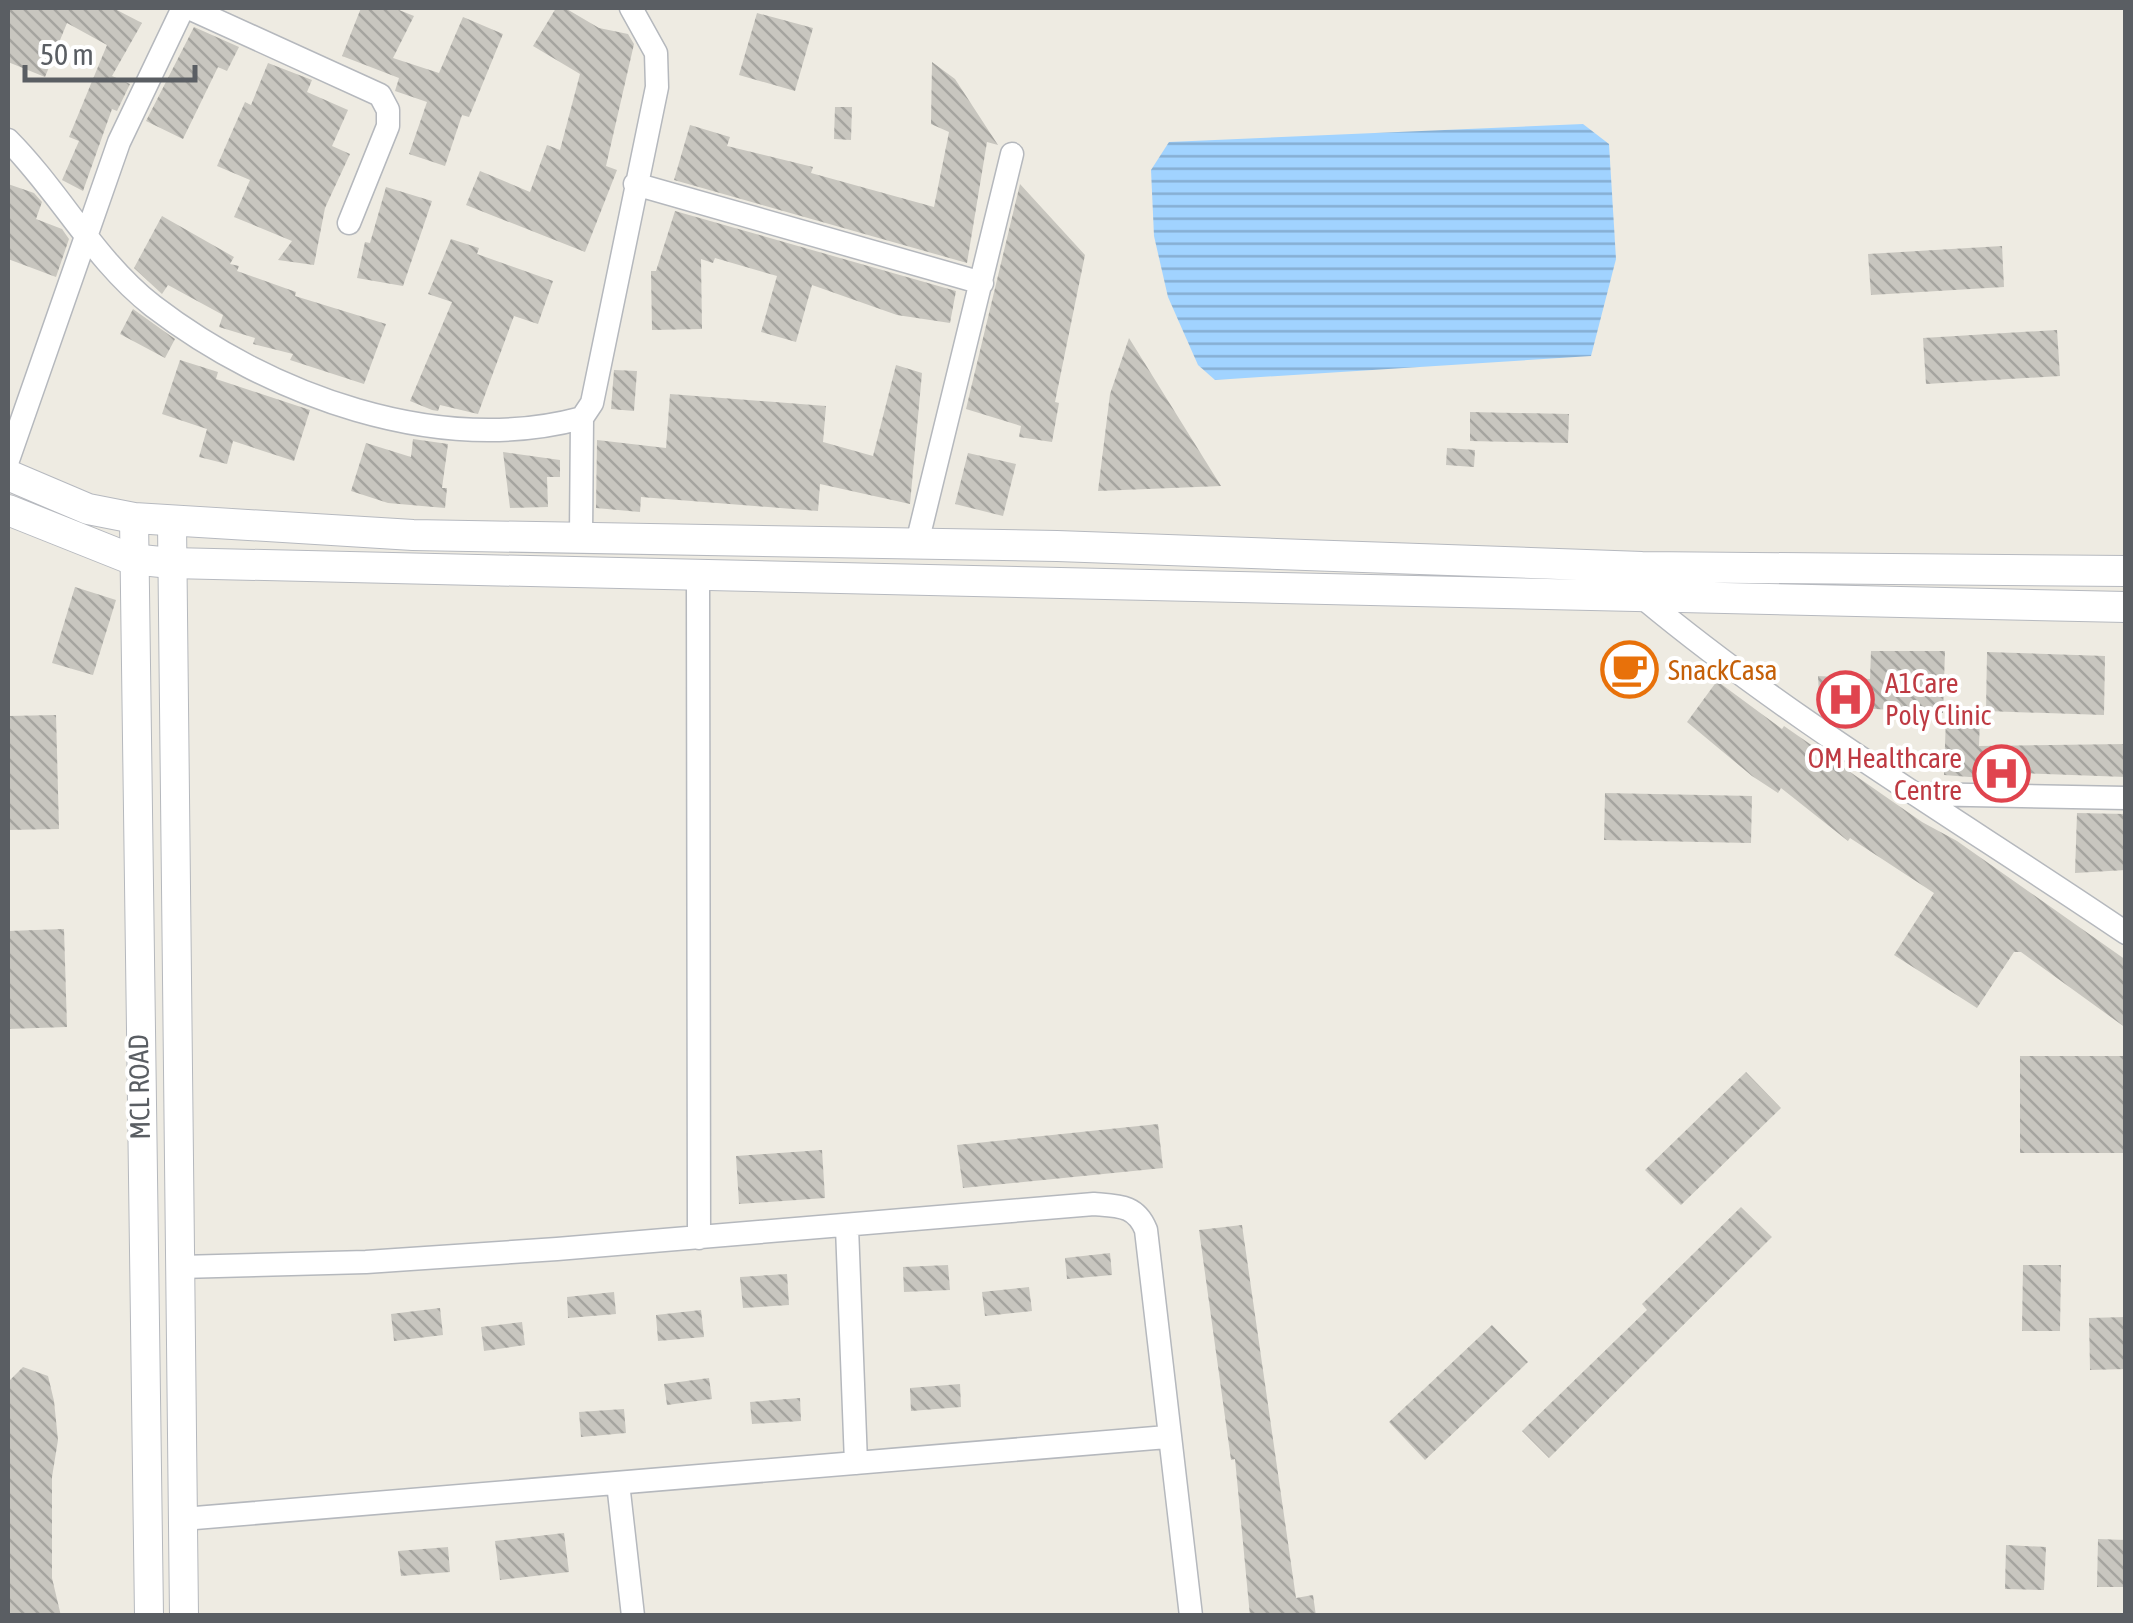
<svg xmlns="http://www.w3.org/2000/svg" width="2133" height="1623" font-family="'Asap Condensed',sans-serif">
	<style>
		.water { fill: url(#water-rules) }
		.building { fill: url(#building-back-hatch) }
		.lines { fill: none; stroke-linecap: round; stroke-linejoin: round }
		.minor-casing { stroke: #b5b8bd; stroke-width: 25 }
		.tertiary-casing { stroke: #b5b8bd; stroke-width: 30 }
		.secondary-casing { stroke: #b6b9bf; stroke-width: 32 }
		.minor { stroke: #fff; stroke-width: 22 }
		.tertiary { stroke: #fff; stroke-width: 28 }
		.secondary { stroke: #fff; stroke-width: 30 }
		.labels { text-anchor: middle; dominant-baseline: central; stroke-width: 8; stroke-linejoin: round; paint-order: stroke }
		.food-label { font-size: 28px; fill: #c56008; stroke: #fff; text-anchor: start }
		.health-label { font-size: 28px; fill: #be3a42; stroke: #fff; text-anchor: start }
		.street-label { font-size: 28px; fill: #5a5e63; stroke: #fff }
	</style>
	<defs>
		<pattern id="water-rules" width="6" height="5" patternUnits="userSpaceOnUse" patternTransform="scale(2.5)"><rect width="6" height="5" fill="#a1d3ff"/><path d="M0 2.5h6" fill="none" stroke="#86aed2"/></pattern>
		<pattern id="building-back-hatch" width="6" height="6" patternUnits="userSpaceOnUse" patternTransform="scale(2.5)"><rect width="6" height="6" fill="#c8c6bf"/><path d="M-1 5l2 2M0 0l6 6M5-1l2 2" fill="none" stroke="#a5a49f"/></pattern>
	</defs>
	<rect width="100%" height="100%" fill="#eeebe2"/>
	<path class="water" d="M 1583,124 L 1609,144 L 1616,259 L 1591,356 L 1215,380 L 1198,365 L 1168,297 L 1154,236 L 1151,170 L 1169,142 Z"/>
	<path class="building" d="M 8,8 L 113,8 L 142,23 L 112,76 L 130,84 L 117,111 L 112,109 L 83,191 L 62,180 L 79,141 L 69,137 L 107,45 L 67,23 L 45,77 L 8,62 Z
		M 361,8 L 394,8 L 414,16 L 393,58 L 439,73 L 463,17 L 503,34 L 469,117 L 462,115 L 445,166 L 409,154 L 427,102 L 395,91 L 399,78 L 342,56 Z
		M 556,8 L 565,8 L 599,28 L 628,34 L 634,44 L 606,166 L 617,170 L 585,252 L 466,205 L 480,171 L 530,192 L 547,145 L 560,150 L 580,74 L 533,46 Z
		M 757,13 L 813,28 L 795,91 L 739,75 Z
		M 194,27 L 239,47 L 227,71 L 218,67 L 183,139 L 146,121 Z
		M 932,62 L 955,79 L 998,145 L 987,142 L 967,263 L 674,180 L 690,125 L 730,137 L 727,146 L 813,167 L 811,173 L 934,207 L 949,132 L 931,124 Z
		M 268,63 L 312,80 L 307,92 L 348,110 L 332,146 L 350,154 L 325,208 L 314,265 L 278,260 L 292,241 L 234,217 L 250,180 L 217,166 L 245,102 L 251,105 Z
		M 835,107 L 852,107 L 851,140 L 834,139 Z
		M 8,184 L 34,193 L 42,202 L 36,219 L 62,229 L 69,239 L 56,277 L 8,259 Z
		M 1020,184 L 1085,255 L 1055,402 L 1059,403 L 1052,442 L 1019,437 L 1021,426 L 966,409 Z
		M 386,187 L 432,201 L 403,286 L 357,278 L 365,242 L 370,243 Z
		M 675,211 L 956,291 L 950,323 L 897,315 L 812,285 L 796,342 L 761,332 L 777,276 L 715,258 L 713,263 L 701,259 L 702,329 L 652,330 L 651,271 L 656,271 Z
		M 162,216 L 234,257 L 230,264 L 239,266 L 237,271 L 296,292 L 295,296 L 386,324 L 364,384 L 290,360 L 293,354 L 253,344 L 255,338 L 219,327 L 223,315 L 168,285 L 162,294 L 134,268 Z
		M 451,239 L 479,248 L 477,254 L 553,281 L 538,324 L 514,316 L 478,414 L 440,405 L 438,411 L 432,410 L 410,401 L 452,302 L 428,294 Z
		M 2002,246 L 2004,287 L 1871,295 L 1868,254 Z
		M 133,309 L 175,339 L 165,358 L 120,334 Z
		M 2057,330 L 2060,376 L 1926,384 L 1923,338 Z
		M 1129,338 L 1221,486 L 1098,491 L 1110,394 Z
		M 180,360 L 218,372 L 216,379 L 310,410 L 294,461 L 233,441 L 227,464 L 199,457 L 207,429 L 162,414 Z
		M 896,365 L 922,373 L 910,504 L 820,484 L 818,511 L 641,497 L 640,512 L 596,508 L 597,440 L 666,448 L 670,394 L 826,406 L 823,442 L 873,456 Z
		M 614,370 L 637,371 L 634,411 L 611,409 Z
		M 1470,412 L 1569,414 L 1568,443 L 1470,441 Z
		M 413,439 L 448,444 L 442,488 L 447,488 L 445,508 L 388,503 L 351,491 L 366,443 L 411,457 Z
		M 1447,448 L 1475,450 L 1474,467 L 1446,465 Z
		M 503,452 L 560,460 L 560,477 L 547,477 L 548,507 L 510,508 Z
		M 968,453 L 1016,464 L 1003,516 L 955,504 Z
		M 75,587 L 116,600 L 93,675 L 52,663 Z
		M 1871,651 L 1945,651 L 1943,713 L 1859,708 L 1858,725 L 1834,722 L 1820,712 L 1818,676 L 1870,679 Z
		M 1987,652 L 2105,656 L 2104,715 L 1986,711 Z
		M 1717,681 L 1782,729 L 1784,726 L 1922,822 L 1957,841 L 2126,960 L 2126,1028 L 2021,952 L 2014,952 L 1977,1008 L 1894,955 L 1934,893 L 1850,838 L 1848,841 L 1781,788 L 1778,793 L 1752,776 L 1687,722 Z
		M 56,715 L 59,829 L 8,830 L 8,716 Z
		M 1946,716 L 1980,717 L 1979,746 L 2126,744 L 2126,777 L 2021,773 L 2021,781 L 1944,775 Z
		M 1605,793 L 1752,796 L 1751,843 L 1604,840 Z
		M 2077,813 L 2126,814 L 2126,870 L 2075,873 Z
		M 64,929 L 67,1027 L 8,1029 L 8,931 Z
		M 2020,1056 L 2124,1056 L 2124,1153 L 2020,1153 Z
		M 1746,1072 L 1781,1108 L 1681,1205 L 1645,1170 Z
		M 1158,1124 L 1163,1168 L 963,1188 L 957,1145 Z
		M 822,1150 L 825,1198 L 739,1204 L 736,1156 Z
		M 1741,1207 L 1772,1237 L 1549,1458 L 1522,1431 L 1647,1310 L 1642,1304 Z
		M 1242,1225 L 1296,1598 L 1313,1595 L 1316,1616 L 1250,1616 L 1235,1459 L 1231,1460 L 1199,1230 Z
		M 1110,1253 L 1112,1275 L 1067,1279 L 1065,1258 Z
		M 948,1265 L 950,1290 L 904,1292 L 903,1267 Z
		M 2023,1265 L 2061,1265 L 2060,1331 L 2022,1331 Z
		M 787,1274 L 789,1305 L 743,1308 L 740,1277 Z
		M 1029,1287 L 1032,1311 L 985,1316 L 982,1292 Z
		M 614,1292 L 616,1314 L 568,1318 L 567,1297 Z
		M 440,1308 L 443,1335 L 394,1341 L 391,1314 Z
		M 701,1310 L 704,1337 L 658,1341 L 656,1315 Z
		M 2126,1317 L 2126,1369 L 2090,1370 L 2089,1318 Z
		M 522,1322 L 525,1345 L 484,1351 L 481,1327 Z
		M 1492,1325 L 1528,1362 L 1425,1460 L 1389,1422 Z
		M 23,1367 L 48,1376 L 54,1401 L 58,1440 L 52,1477 L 52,1578 L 61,1616 L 8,1616 L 8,1382 Z
		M 709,1378 L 712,1399 L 667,1405 L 664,1384 Z
		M 960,1384 L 961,1407 L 911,1411 L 910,1388 Z
		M 800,1398 L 801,1421 L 752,1424 L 750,1402 Z
		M 624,1409 L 626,1433 L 581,1437 L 579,1412 Z
		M 564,1533 L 569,1572 L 500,1580 L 495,1541 Z
		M 2098,1539 L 2126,1540 L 2126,1587 L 2097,1587 Z
		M 2006,1545 L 2046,1547 L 2044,1590 L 2005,1589 Z
		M 448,1547 L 450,1572 L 401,1576 L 398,1551 Z"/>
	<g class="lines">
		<defs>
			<path id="minor" d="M 189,8 L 380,95 L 388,110 L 388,126 L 349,223
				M 8,140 C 59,191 95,261 153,306 C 269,395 437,457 582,418 L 592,403 L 657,87 L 656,53 L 631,8
				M 635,184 L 982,283
				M 8,460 L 119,142 L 183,8
				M 581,536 L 582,418
				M 917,543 L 1012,154
				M 698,578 L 699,1238
				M 1642,589 L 1642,597 C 1792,722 1964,823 2126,933
				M 1920,794 L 2126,798
				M 847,1227 L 856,1463
				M 180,1267 L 366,1262 L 557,1249 L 1094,1204 C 1119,1206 1136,1205 1146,1230 L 1191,1616
				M 618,1483 L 633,1616
				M 183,1519 L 1167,1437"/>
			<path id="tertiary" d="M 134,518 L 149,1616
				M 172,523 L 184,1616"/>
			<path id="secondary" d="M 8,475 L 88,509 L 134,518 L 413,535 L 1057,546 L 1642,567 L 2126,571
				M 8,510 L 131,559 L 171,563 L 2126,607"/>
		</defs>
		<use href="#minor" class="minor-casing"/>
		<use href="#tertiary" class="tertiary-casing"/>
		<use href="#secondary" class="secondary-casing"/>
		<use href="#minor" class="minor"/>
		<use href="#tertiary" class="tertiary"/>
		<use href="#secondary" class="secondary"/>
	</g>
	<defs>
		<symbol id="cafe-ring" viewBox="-11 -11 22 22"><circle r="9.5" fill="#fff" stroke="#e8710a" stroke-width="1.5"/><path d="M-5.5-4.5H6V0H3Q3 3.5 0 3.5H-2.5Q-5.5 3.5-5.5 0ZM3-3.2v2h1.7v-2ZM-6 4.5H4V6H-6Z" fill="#e8710a"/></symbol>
		<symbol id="hospital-ring" viewBox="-11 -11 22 22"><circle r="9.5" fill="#fff" stroke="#e0444e" stroke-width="1.5"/><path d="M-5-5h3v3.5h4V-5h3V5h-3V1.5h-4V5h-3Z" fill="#e0444e"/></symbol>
	</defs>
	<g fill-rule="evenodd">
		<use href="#cafe-ring" x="1598" y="638" width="63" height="63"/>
		<use href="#hospital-ring" x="1814" y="668" width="63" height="63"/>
		<use href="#hospital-ring" x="1970" y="742" width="63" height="63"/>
	</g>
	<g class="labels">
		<g class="food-label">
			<text x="1668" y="670">SnackCasa</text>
		</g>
		<g class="health-label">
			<text x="1885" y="683">A1Care<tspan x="1885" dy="32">Poly Clinic</tspan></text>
			<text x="1962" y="758" text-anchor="end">OM Healthcare<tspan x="1962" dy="32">Centre</tspan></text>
		</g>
		<g class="street-label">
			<text transform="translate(139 1087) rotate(-91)">MCL ROAD</text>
		</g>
	</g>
	<rect width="2133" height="1623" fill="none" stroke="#5a5e63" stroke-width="20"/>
	<path d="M25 65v15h170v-15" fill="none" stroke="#5a5e63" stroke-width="5"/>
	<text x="40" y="65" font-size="30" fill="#5a5e63" stroke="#ffffff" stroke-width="8" paint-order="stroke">50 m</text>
</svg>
